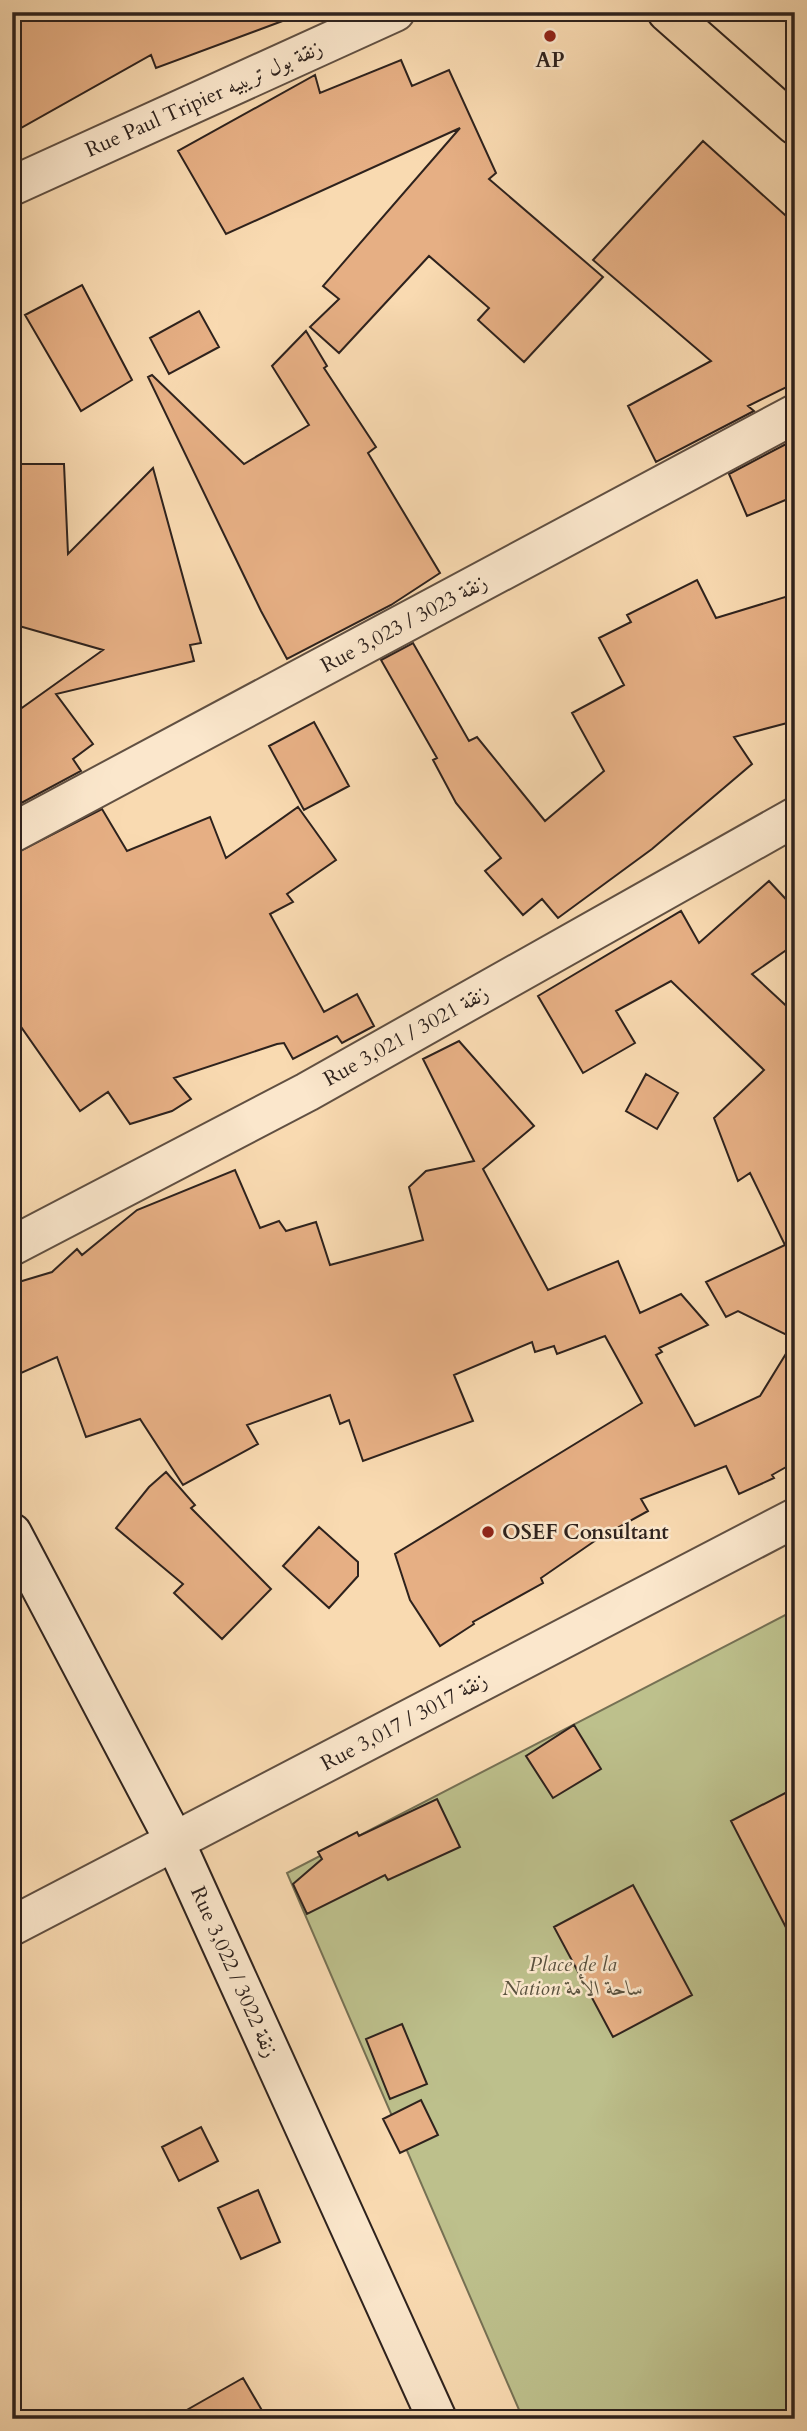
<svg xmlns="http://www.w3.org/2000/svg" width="807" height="2431" font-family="Cardo,Amiri,serif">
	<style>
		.green { fill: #bdc08c; stroke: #767154; stroke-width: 2 }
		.building { fill: #e6af84; stroke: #2e221d; stroke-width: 2 }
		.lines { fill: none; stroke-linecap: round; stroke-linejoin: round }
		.street-casing { stroke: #615042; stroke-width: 42 }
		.secondary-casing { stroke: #2e221d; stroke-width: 42 }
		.primary-casing { stroke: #2e221d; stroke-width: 42 }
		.street { stroke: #fbe7cc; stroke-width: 38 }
		.secondary { stroke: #fbe7cc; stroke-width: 38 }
		.primary { stroke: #f9dab1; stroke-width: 38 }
		.poi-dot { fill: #8f2418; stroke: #fbe7cc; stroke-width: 2.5 }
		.labels { text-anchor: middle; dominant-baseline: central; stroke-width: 5; stroke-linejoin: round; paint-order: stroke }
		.poi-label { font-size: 21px; font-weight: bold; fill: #2e221d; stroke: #fbe7cc }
		.street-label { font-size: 21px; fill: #2e221d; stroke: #fbe7cc }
		.park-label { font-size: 21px; font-style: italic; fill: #59513e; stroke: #fbe7cc }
	</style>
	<rect width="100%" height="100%" fill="#f9dab1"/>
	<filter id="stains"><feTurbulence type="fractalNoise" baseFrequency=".00286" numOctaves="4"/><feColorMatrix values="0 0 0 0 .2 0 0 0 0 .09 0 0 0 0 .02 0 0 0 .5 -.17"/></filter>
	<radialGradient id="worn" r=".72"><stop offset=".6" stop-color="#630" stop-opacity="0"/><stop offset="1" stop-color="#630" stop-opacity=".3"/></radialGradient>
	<path class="green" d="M 795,1610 L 795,2419 L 523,2419 L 287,1873 Z"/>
	<path class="building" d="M 12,12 L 296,12 L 296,16 L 156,68 L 151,55 L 12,133 Z
		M 401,60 L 412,86 L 449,70 L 496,173 L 489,179 L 603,277 L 524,362 L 478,320 L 489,308 L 429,256 L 339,353 L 310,327 L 339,299 L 323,286 L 460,128 L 226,234 L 178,151 L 315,75 L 320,93 Z
		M 703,141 L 795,224 L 795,383 L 748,406 L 754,411 L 656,462 L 628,406 L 711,361 L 593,260 Z
		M 82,285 L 132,380 L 81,411 L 25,315 Z
		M 199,311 L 219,347 L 169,374 L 150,338 Z
		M 306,331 L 327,366 L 324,368 L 376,447 L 368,453 L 440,573 L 391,605 L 287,659 L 261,611 L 148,377 L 152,375 L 244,464 L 309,425 L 272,366 Z
		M 788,443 L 795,449 L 795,496 L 747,516 L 729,474 Z
		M 12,464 L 64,464 L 68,554 L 153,468 L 201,643 L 190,645 L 194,661 L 56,694 L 93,744 L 73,759 L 81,771 L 12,808 L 12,715 L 103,650 L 12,624 Z
		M 697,580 L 716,618 L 795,594 L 795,721 L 734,737 L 752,764 L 652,849 L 558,918 L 542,899 L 523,915 L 485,871 L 501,858 L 456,803 L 433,760 L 437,758 L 381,660 L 413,643 L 469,741 L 477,737 L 545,821 L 604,771 L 572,713 L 624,685 L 599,638 L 631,622 L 627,615 Z
		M 314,722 L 349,786 L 304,810 L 269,746 Z
		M 298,807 L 336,860 L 287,894 L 293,902 L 270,914 L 324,1012 L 357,994 L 374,1026 L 342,1043 L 337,1036 L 293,1059 L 284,1043 L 277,1044 L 174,1078 L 191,1099 L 172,1111 L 130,1124 L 108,1092 L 80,1111 L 12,1014 L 12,855 L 102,809 L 127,851 L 210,817 L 226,858 Z
		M 769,881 L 795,909 L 795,944 L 752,974 L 795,1014 L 795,1339 L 738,1311 L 726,1317 L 706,1282 L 785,1245 L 750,1173 L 738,1181 L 714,1118 L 764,1070 L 671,981 L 616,1011 L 635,1043 L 583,1073 L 538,996 L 681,911 L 699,943 Z
		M 459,1041 L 534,1126 L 483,1169 L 548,1290 L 618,1261 L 640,1313 L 681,1294 L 708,1325 L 659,1348 L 662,1352 L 656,1355 L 695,1426 L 760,1396 L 795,1339 L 795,1462 L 772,1475 L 774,1478 L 739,1494 L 726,1466 L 641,1499 L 648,1511 L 599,1538 L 541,1578 L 543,1583 L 473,1622 L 474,1624 L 440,1646 L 410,1600 L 395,1554 L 642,1403 L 605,1336 L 557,1354 L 554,1346 L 535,1352 L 532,1342 L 454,1375 L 473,1421 L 363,1461 L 349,1420 L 340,1424 L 330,1395 L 247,1425 L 258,1444 L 183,1485 L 140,1419 L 86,1437 L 57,1357 L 12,1377 L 12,1284 L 52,1272 L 77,1249 L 82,1255 L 137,1210 L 235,1170 L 260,1228 L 279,1221 L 286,1231 L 316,1222 L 330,1265 L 423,1240 L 409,1187 L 426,1171 L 474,1161 L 423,1059 Z
		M 646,1074 L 678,1093 L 657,1129 L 626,1111 Z
		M 166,1472 L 195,1505 L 191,1508 L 271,1589 L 222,1639 L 174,1593 L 183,1584 L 116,1528 L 149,1487 Z
		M 319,1527 L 358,1562 L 358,1576 L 329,1608 L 283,1566 Z
		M 574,1725 L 601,1769 L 553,1798 L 526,1756 Z
		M 795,1788 L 795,1945 L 731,1821 Z
		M 437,1799 L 460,1847 L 388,1880 L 385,1875 L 307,1914 L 293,1884 L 322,1859 L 318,1852 L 357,1832 L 359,1836 Z
		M 633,1885 L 692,1995 L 613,2037 L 554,1927 Z
		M 402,2024 L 427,2084 L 390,2099 L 366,2039 Z
		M 421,2100 L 438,2135 L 400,2153 L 383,2119 Z
		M 201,2127 L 218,2161 L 179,2181 L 162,2147 Z
		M 258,2190 L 280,2242 L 241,2259 L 218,2208 Z
		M 243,2378 L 267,2419 L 171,2419 Z"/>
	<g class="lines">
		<defs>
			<path id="street" d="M 12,186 L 395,12
				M 12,833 L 795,414
				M 12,1246 L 307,1092 L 795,817
				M 12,1926 L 795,1518"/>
			<path id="secondary" d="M 12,1533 L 175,1842 L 437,2419"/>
			<path id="primary" d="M 667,12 L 795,125"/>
		</defs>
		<use href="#street" class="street-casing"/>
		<use href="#secondary" class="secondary-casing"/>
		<use href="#primary" class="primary-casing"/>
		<use href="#street" class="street"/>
		<use href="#secondary" class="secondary"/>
		<use href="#primary" class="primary"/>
	</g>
	<g class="poi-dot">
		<circle cx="550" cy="36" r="7"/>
		<circle cx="488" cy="1532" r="7"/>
	</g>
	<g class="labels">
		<g class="poi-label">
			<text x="550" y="60">AP</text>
			<text x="502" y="1532" text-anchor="start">OSEF Consultant</text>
		</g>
		<g class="street-label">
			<text transform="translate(204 99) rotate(-24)">Rue Paul Tripier زنقة بول تريبيه</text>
			<text transform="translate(404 624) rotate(-28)">Rue 3,023 / زنقة 3023</text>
			<text transform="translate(406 1036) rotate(-29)">Rue 3,021 / زنقة 3021</text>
			<text transform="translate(404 1722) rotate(-28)">Rue 3,017 / زنقة 3017</text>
			<text transform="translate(234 1972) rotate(66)">Rue 3,022 / زنقة 3022</text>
		</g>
		<g class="park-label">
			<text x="573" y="1964">Place de la<tspan x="573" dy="24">Nation ساحة الأمة</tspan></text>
		</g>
	</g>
	<rect width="807" height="2431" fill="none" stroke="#f9dab1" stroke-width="42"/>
	<rect x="14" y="14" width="779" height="2403" fill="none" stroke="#2e221d" stroke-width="3.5"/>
	<rect x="21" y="21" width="765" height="2389" fill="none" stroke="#2e221d" stroke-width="2"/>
	<rect width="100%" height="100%" filter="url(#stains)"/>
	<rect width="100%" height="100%" fill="url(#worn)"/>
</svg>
